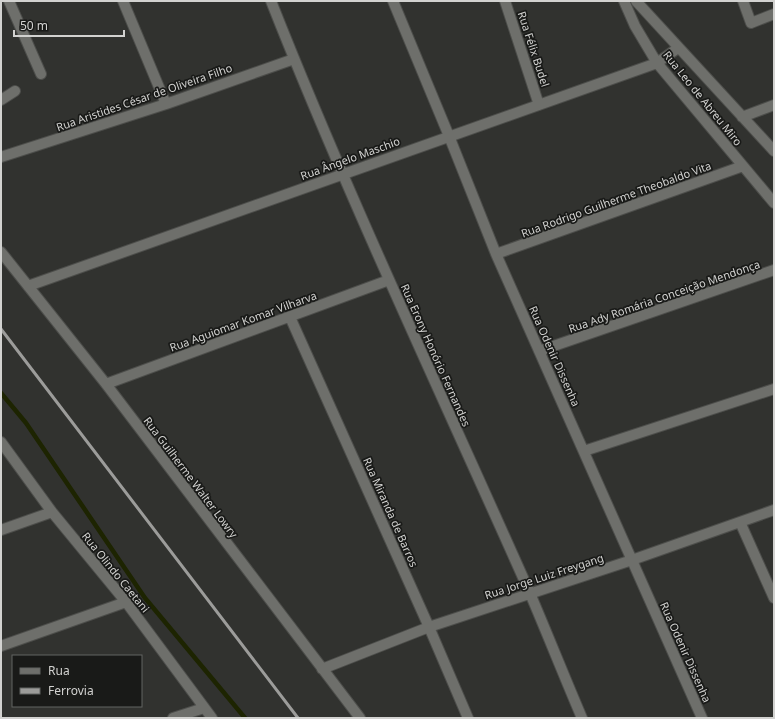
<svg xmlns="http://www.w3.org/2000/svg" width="775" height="719" font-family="'Noto Sans',sans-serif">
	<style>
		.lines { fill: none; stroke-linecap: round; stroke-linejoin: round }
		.stream { stroke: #1d2401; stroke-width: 4.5 }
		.minor-casing { stroke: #4d4e4b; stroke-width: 12 }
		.minor { stroke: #6e6f6b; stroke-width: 10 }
		.rail { stroke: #9c9c9a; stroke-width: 3 }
		.labels { text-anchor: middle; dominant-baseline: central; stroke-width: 3.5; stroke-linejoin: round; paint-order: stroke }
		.street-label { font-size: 11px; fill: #d2d2d0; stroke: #191a18 }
	</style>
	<rect width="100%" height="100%" fill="#31322f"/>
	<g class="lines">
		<path class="stream" d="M 1,393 L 26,423 L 145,598 L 245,718"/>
		<defs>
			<path id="minor" d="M 9,1 L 41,74
				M 123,1 L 166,104
				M 271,1 C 350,201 442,395 529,591 C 547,633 564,676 582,718
				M 393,1 L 449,136 L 496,254 L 702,718
				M 505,1 L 539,105
				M 624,1 L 635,26 L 657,63 L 774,203
				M 636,1 L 774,151
				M 743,1 L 751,23 L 774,14
				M 1,100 L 15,91
				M 742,117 L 774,105
				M 1,157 L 166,104 L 294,59
				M 1,252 L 106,384 L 360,718
				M 496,254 L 743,166
				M 28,286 L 657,63 L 678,48
				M 290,317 L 429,627 L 468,718
				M 539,351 L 774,270
				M 106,384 L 389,280
				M 1,442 L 52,512 L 126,602 L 212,718
				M 584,451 L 774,389
				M 740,522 L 774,598
				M 1,530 L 52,512
				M 1,646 L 126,602
				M 322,669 L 429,627 L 632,560 L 774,510
				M 173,718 L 204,708"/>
		</defs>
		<use href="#minor" class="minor-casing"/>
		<use href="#minor" class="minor"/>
		<path class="rail" d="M 1,329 L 298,718"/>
	</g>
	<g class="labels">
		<g class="street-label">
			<text transform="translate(534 49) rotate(72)">Rua Félix Budel</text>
			<text transform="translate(144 97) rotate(-19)">Rua Aristides César de Oliveira Filho</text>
			<text transform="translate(703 98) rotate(51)">Rua Leo de Abreu Miro</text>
			<text transform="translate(350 158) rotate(-20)">Rua Ângelo Maschio</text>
			<text transform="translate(616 199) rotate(-20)">Rua Rodrigo Guilherme Theobaldo Vita</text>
			<text transform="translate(664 296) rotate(-19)">Rua Ady Romária Conceição Mendonça</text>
			<text transform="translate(243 321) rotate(-20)">Rua Aguiomar Komar Vilharva</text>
			<text transform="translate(436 355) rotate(66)">Rua Erony Honório Fernandes</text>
			<text transform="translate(555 356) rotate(66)">Rua Odenir Dissenha</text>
			<text transform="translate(191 477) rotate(53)">Rua Guilherme Walter Lowry</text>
			<text transform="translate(391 512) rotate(66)">Rua Miranda de Barros</text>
			<text transform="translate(116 572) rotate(51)">Rua Olindo Caetani</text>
			<text transform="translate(544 576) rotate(-18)">Rua Jorge Luiz Freygang</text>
			<text transform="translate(686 652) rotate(66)">Rua Odenir Dissenha</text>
		</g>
	</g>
	<rect width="775" height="719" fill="none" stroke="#d2d2d0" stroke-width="4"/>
	<rect x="12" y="655" width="130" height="52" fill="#191a18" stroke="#636462"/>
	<rect x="20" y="668" width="20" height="6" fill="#6e6f6b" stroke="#636462"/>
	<text x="48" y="675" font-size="12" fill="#d2d2d0">Rua</text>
	<rect x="20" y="688" width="20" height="6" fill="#9c9c9a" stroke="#636462"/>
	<text x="48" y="695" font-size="12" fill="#d2d2d0">Ferrovia</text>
	<path d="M14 30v6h110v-6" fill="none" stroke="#d2d2d0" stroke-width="2"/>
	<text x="20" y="30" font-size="12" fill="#d2d2d0" stroke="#191a18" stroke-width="3" paint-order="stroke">50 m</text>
</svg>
